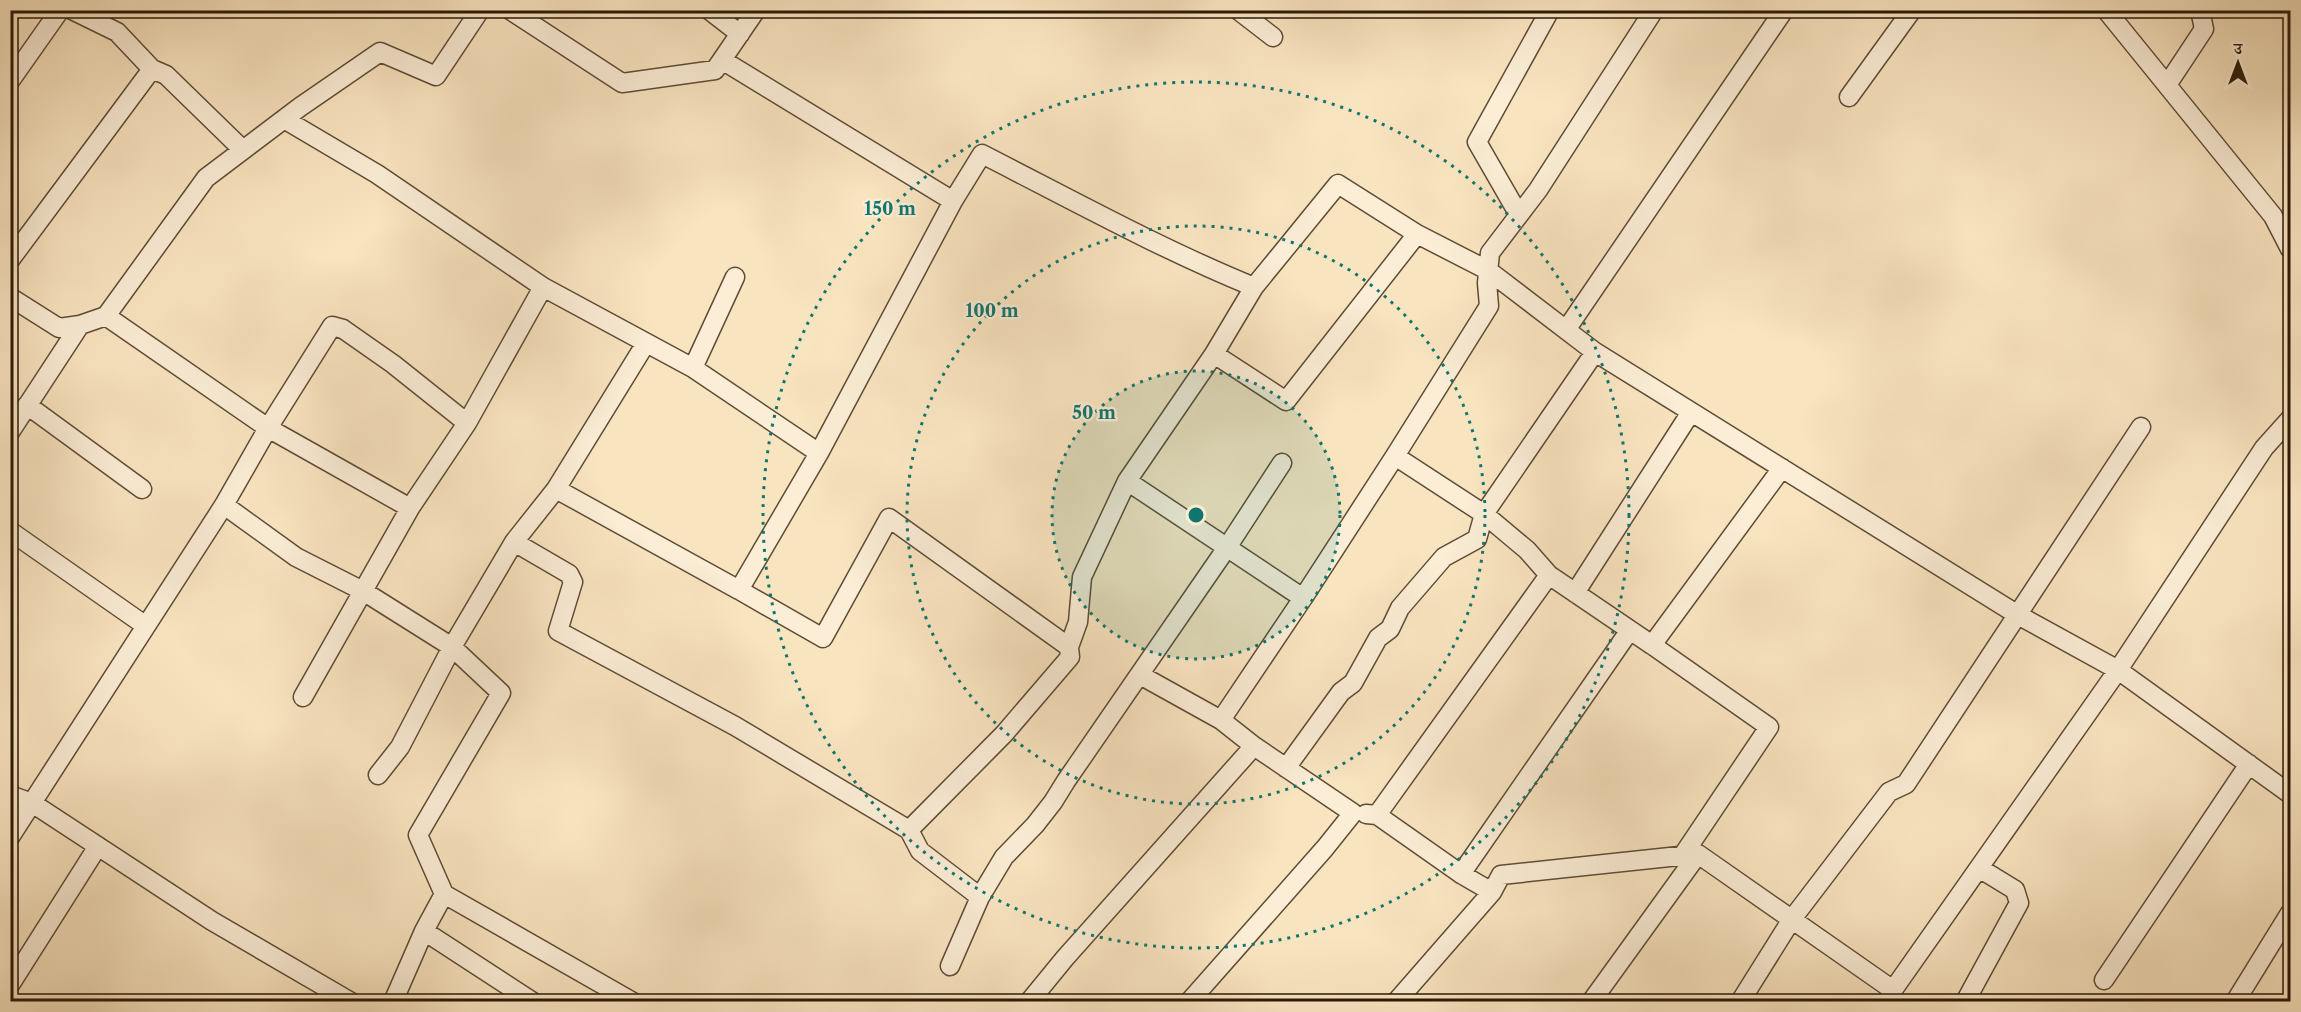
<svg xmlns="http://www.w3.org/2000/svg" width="2301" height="1012" font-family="'Libre Caslon Text','Noto Serif Devanagari',serif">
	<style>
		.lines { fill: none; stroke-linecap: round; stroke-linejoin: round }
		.minor-casing { stroke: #5e4c35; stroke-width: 21 }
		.minor { stroke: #fbedd6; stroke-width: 18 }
		.ring { fill: none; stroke: #0f766e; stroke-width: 3; stroke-dasharray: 3 6 }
		.centre { fill: #0f766e; stroke: #fbedd6; stroke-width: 3 }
		.ring-label { font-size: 18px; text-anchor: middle; font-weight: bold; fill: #0f766e; stroke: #fbedd6; stroke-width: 4.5; stroke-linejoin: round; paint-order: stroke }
	</style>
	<rect width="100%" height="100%" fill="#f9e4c0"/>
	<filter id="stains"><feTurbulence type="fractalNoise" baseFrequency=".00333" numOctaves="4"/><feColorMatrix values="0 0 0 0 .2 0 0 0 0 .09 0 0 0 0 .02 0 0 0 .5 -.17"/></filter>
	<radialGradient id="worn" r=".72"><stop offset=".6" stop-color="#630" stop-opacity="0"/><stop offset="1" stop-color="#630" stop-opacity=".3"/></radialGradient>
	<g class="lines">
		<defs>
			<path id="minor" d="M 72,10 L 117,32 L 152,69 L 166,75 L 243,150
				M 510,10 L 622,83 L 715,70 L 756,10
				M 709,10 L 740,34
				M 1238,10 L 1273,37
				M 2106,10 L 2273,216 L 2290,249
				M 722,60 L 953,201
				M 10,81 L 60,10
				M 2167,85 L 2204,29 L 2200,10
				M 1849,97 L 1912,10
				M 284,119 L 377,174 L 543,287 L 693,368 L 819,453 L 739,590 L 556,489 L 646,343
				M 1519,215 L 1477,142 L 1550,10
				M 1417,234 L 1489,271 L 1595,352 L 2018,615 L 2118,670 L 2264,448 L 2290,419
				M 10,260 L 152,69
				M 10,297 L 59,328 L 80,325 L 106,316 L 268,428 L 224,505 L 10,837
				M 106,316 L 206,178 L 300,107 L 380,52 L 436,76 L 480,10
				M 1566,330 L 1784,10
				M 693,368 L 735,277
				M 27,405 L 142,489
				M 10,432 L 80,325
				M 819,453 L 953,201 L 982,154 C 1072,200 1161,249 1254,287
				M 1395,456 L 1484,514 L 1527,550 L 1549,575 L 1652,645 L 1782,468
				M 1127,481 L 1214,354 L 1254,287 L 1338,184 L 1417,234 L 1286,401 L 1214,354
				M 224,505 L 296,557 L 363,591 L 452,647 L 501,693 L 418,835 L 444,894 L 424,931
				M 410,508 L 268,428 L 332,326 L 343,329 L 393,364 L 467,423
				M 10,531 L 146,626
				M 514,542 L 569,574 L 573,582 L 558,631 L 735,726 L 909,830 L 1004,734 L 1070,657 L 1069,647 L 889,518 L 823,638 L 739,590
				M 1575,593 L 1691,412
				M 1303,598 L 1395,456 L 1489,306 L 1487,283 L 1490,253 L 1538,190 L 1654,10
				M 1652,645 L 1769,727 L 1683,855
				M 1069,647 L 1078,622 L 1082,577 L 1127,481 L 1303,598 L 1221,720 L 1254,746
				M 1140,675 L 1221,720
				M 303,697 L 410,508 L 467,423 L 543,287
				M 1286,768 L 1341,692 L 1353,683 L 1378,638 L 1390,629 L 1400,608 L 1444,557 L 1477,539 L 1484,514 L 1595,352
				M 378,775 L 400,747 L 452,647 L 514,542 L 556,489
				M 10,795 L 32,803 L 212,921 L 351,1002
				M 1366,814 L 1377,815 L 1461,874 L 1492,892
				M 1377,815 L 1549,575
				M 909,830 L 920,851 L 980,897
				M 1461,874 L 1630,630
				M 444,894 L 633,1002
				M 950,966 L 980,897 L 1004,857 L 1035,825 L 1053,802 L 1066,781 L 1228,546 L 1282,463
				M 2104,980 L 2249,764
				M 10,985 L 98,846
				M 393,1002 L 424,931 L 533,1002
				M 1029,1002 L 1065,958 L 1254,746 L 1353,813 L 1325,848 L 1189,1002
				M 1396,1002 L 1492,892 L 1501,875 L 1698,854 L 1893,990 L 2118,670 L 2290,794
				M 1591,1002 L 1698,854
				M 1740,1002 L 1792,919 L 1889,792 L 1906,784 L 2141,427
				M 1965,1002 L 2019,903 L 2015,890 L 1979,868
				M 2235,1002 L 2290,913"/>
		</defs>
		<use href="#minor" class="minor-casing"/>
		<use href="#minor" class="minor"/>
	</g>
	<circle cx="1196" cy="515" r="144" fill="#0f766e" fill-opacity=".12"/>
	<g class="ring">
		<circle cx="1196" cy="515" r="144"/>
		<circle cx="1196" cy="515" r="289"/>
		<circle cx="1196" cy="515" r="433"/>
	</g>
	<circle cx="1196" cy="515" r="9" class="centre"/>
	<g class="ring-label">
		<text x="890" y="215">150 m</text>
		<text x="992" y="317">100 m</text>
		<text x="1094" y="419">50 m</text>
	</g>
	<rect width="2301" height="1012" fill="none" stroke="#f9e4c0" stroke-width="36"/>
	<rect x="12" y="12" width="2277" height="988" fill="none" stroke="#2a1907" stroke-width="3"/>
	<rect x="18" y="18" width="2265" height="976" fill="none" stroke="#2a1907" stroke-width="1.5"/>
	<g transform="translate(2238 63)" stroke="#fbedd6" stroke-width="4.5" paint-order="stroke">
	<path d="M0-4.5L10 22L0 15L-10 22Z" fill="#2a1907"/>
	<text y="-9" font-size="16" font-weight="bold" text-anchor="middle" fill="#2a1907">उ</text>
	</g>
	<rect width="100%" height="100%" filter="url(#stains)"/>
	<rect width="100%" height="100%" fill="url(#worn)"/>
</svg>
